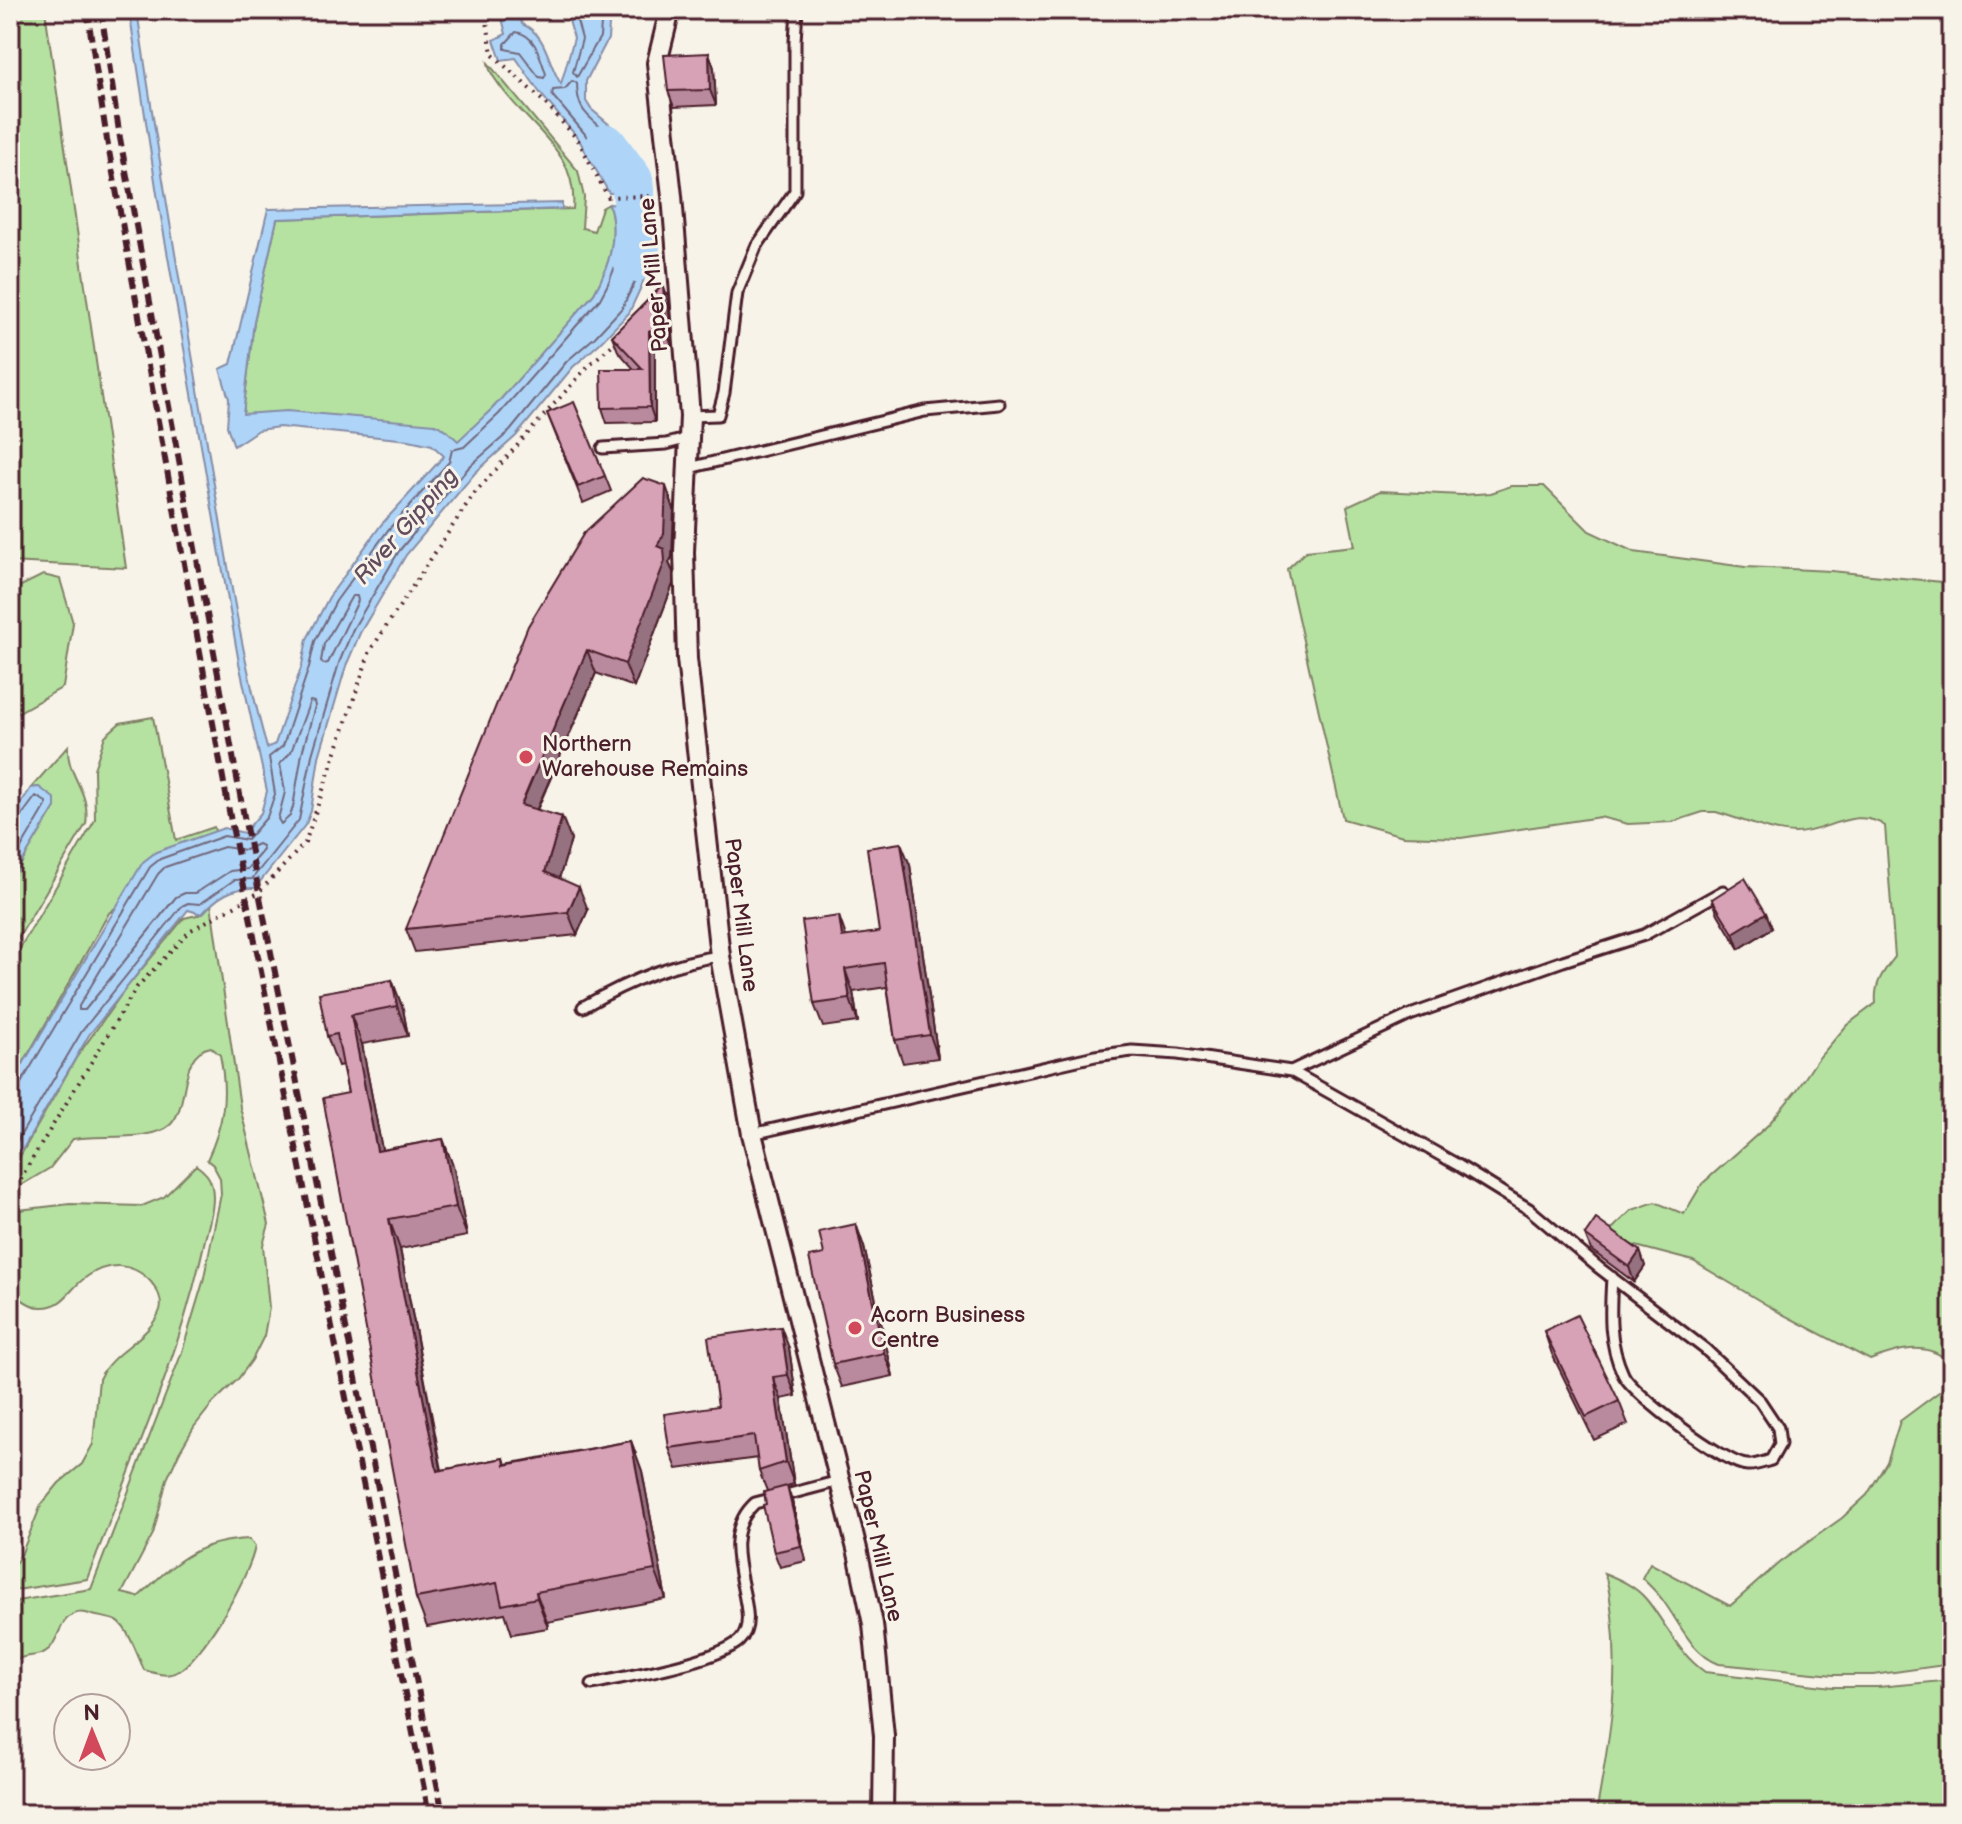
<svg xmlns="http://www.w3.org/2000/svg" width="1962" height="1824" font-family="'Balsamiq Sans',sans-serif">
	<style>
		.green { fill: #b5e2a1; stroke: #808066; stroke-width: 2 }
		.water { fill: #aed5f8; stroke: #868ca6; stroke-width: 2 }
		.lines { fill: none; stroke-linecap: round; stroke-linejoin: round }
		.shore { stroke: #72687d; stroke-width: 2 }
		.river { stroke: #aed5f8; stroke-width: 42 }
		.service-casing { stroke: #4a1f2b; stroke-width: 15 }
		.minor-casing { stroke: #4a1f2b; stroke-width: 24 }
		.path { stroke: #4a1f2b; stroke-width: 4; stroke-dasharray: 2 6; stroke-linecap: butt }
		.service { stroke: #f7f3e8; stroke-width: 9 }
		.minor { stroke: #f7f3e8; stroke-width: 18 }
		.rail { stroke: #4a1f2b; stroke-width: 6; stroke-dasharray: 12 6; stroke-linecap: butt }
		.wall { fill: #b98a9d; stroke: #4a1f2b; stroke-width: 2 }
		.shaded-wall { fill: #96717f; stroke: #4a1f2b; stroke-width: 2 }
		.building { fill: #d7a1b6; stroke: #4a1f2b; stroke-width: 2 }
		.poi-dot { fill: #d1495b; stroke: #f7f3e8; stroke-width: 3 }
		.labels { text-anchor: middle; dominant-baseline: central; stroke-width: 6; stroke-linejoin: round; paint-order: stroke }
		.street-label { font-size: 22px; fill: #4a1f2b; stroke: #f7f3e8 }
		.poi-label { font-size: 22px; fill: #4a1f2b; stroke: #f7f3e8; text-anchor: start }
		.water-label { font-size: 24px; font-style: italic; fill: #634c5e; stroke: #f7f3e8 }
	</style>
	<rect width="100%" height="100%" fill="#f7f3e8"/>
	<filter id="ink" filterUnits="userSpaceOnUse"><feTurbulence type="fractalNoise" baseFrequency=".0125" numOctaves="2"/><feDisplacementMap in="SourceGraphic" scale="16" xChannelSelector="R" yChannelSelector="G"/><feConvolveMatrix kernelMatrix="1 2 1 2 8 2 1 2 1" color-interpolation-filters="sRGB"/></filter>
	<g filter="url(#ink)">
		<path class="green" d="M 10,10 L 45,10 L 126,568 L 10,562 Z
			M 488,63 L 578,171 L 584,197 L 582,228 L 594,231 L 602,208 L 609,204 C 618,236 610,265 594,294 L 493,408 L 458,442 L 445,429 L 243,414 L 254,321 L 277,219 L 573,209 C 578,153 533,130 503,90 C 496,80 490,74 488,63 Z
			M 1511,486 L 1544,486 L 1589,531 L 1634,552 L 1745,567 L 1831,571 L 1952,583 L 1952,1664 L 1873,1675 L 1834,1675 L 1719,1664 C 1692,1654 1680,1624 1664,1602 C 1658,1593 1650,1586 1642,1578 L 1650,1563 L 1730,1606 L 1780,1562 L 1842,1518 L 1867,1495 L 1887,1462 L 1900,1421 L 1951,1383 L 1949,1362 C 1926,1340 1896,1350 1870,1360 L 1782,1314 L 1693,1261 L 1632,1245 L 1611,1230 L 1632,1210 L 1655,1202 L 1684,1214 L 1702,1184 L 1768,1125 L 1797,1090 L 1817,1060 L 1847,1025 L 1876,1003 C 1874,983 1883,972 1895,957 L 1885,826 C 1856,805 1825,833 1795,833 C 1772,833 1738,818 1716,812 L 1703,812 L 1672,822 L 1628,824 L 1600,817 L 1461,838 L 1403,836 L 1343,819 L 1287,569 L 1306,551 L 1355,546 L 1347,506 L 1380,491 L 1462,495 L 1491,493 Z
			M 43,575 L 60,579 L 73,623 L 63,687 L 10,717 L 10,587 L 17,588 Z
			M 153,717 L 176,840 L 214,827 L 219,849 L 136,891 L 109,913 L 10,1086 L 10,965 L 95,820 L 94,769 L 105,736 L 120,723 Z
			M 68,746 C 66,776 91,790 86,824 L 10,952 L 10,882 L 55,807 L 39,787 L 31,788 Z
			M 211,904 L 240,1107 L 269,1224 L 263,1245 L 269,1308 L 264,1336 L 252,1360 L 238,1379 L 213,1403 L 194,1427 L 179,1453 L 167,1479 L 153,1534 L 122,1593 L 138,1597 C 175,1563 195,1541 249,1539 L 255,1546 C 251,1574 201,1662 175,1673 C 165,1677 154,1673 144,1670 C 139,1659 128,1627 117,1621 C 110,1618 100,1617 92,1615 C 83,1612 77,1611 69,1617 C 59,1624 58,1641 49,1649 C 37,1660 21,1652 10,1665 L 10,1602 L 91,1589 L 182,1352 L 203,1282 L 221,1194 L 220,1178 L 213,1165 L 207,1160 C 224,1124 228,1094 220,1055 L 211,1047 C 177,1053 191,1105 170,1125 C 151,1142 98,1134 73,1139 L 50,1168 L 13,1190 L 10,1189 L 10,1174 L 76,1058 L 126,988 L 184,918 L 202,914 Z
			M 196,1165 C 203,1170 209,1175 211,1183 C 217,1202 208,1226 204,1244 C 179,1359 129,1469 87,1579 L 10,1591 L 10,1570 L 21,1555 L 41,1505 L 59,1483 L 82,1464 L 93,1444 L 99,1379 C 112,1350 150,1339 160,1310 C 163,1300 157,1289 151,1282 C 132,1261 106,1262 85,1278 C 69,1289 64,1308 41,1307 C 29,1307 17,1296 10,1288 L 10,1211 L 70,1204 L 142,1206 L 164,1197 Z
			M 1604,1573 C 1619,1579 1635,1586 1646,1599 C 1666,1623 1678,1654 1705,1672 L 1833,1687 L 1878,1687 L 1952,1680 L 1952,1814 L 1596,1814 C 1608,1747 1620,1684 1612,1615 C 1610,1601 1610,1586 1604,1573 Z"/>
		<path class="water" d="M 129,10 L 137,10 C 157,153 182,295 206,437 C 224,541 239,647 267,748 L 275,744 L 302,665 L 307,639 L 329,597 L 381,525 L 444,456 L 432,445 L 409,440 L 279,427 L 258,430 L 234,446 L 227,426 L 229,399 L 220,369 L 231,364 L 268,209 L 562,203 L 562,209 L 277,219 L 254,321 L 243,414 L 287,411 L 435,424 L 445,429 L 458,441 L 493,408 L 594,294 C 610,265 618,236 609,204 L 648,206 L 654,247 L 642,285 L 629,313 L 600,343 L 573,367 L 516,436 L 475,473 L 406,555 L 360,633 L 346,666 L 319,757 L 311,811 L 306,824 L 255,888 C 232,887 217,897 202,914 L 188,910 L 89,1035 L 10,1171 L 10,1086 L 143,862 L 156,852 L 224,828 L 244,833 L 261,813 L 267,791 L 239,663 L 157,194 Z
			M 500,10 L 518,10 L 522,24 C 548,35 547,63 561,84 L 574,38 L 566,10 L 610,10 L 608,39 L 586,81 L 586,101 L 591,109 L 618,132 L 638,166 L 646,192 L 609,193 L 578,138 L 540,93 L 516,58 L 501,60 L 494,40 L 506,34 Z
			M 39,787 L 55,799 L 55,807 L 10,882 L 10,819 L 31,788 Z"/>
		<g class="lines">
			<path class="shore" d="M 574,10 L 582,39 L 573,72 L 577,77 L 600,37 L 602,10
				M 516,32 C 536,35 540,57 546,74 L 544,78 L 539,77 L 520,52 L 505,49 L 505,44 Z
				M 572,81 L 577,83 C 577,114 590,116 609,135 C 620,146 630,165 634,180 L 632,184 L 613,184 L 585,134 L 552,95 L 553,90 L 565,89 Z
				M 352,596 L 357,596 L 358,601 L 328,663 L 323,664 L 321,661 L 324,644 Z
				M 310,701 L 314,702 L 315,706 L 302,753 L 293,807 L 290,816 L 281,824 L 278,819 L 285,792 L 280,764 L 291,752 Z
				M 10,822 L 19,819 L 36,796 L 46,802 L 46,806 L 10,867
				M 258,844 L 262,846 L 263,850 L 247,869 L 230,871 L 196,893 L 185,893 L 176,897 L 85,1010 L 79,1010 L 79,1006 L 158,874 L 165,867 L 224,847 L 245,850 Z
				M 10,1089 L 20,1085 L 150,867 L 160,859 L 224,836 L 247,840 L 267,817 L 275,794 L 269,757 L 283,746 L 309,667 L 315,641 L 336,601 L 388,530 L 449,462 L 452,450 L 464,447 L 499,414 L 600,299 C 615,273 624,245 622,215 L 625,213 L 640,214 L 645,247 L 635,282 L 622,308 L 595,337 L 567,361 L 510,431 L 469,467 L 399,551 L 353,629 L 339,663 L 312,755 L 299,820 L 252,879 L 234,880 L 200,904 L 188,903 L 182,906 L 82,1031 L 10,1153"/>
			<path class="river" d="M 606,145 L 632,180 L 639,252 L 634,261"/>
			<defs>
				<path id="service" d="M 690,416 L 718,415 L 724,393 L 737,293 L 756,247 L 795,191 L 795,41 L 797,10
					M 603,448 L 666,444 L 690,438
					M 689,468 L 925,411 L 999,404
					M 583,1007 C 625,983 672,962 720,956
					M 1291,1071 L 1410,1015 L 1563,961 L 1644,935 L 1723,891
					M 752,1134 L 1095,1056 L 1132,1051 L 1178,1054 L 1291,1071 L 1456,1164 L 1529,1209 L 1598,1267 L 1705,1349 L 1760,1401 L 1778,1428 L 1780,1444 L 1771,1460 C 1764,1462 1754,1466 1747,1465 C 1725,1464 1632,1394 1623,1374 C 1608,1342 1610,1312 1612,1277
					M 592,1684 C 626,1676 715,1662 739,1641 C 768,1614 709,1545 755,1503 L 839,1481"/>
				<path id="minor" d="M 670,10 L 657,63 L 672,196 L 690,416 L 684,552 L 687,659 L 720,956 L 752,1134 L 858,1553 L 873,1624 L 884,1736 L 883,1814"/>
			</defs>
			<use href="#service" class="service-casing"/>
			<use href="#minor" class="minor-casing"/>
			<path class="path" d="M 494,10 L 487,21 L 492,54 L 544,102 L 578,140 L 608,197 L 653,196
				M 10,1201 L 28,1166 L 137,987 L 191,930 L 258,893 L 305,843 L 370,651 L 473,495 L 590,364 L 617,341"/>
			<use href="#service" class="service"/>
			<use href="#minor" class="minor"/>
			<path class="rail" d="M 87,10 L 107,140 L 229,811 L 429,1814
				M 101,10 L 120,138 L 245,822 L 443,1814"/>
		</g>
		<path class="wall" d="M 627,10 L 658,10 L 656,16 L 629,14 Z
			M 709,53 L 714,68 L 716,105 L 674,107 L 668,91 Z
			M 663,285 L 668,300 L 672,346 L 655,346 L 655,422 L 607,423 L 602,408 L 634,369 L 618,351 L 612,336 Z
			M 547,413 L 605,476 L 611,491 L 583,503 Z
			M 674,509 L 672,557 L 669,563 L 673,572 L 673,584 L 634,687 L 596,673 L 537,810 L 562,817 L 571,840 L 559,878 L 588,910 L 577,935 L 415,952 L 406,929 Z
			M 910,865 L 938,1058 L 903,1063 L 895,1040 L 887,987 L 853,992 L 858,1022 L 823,1027 L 814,1004 L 846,937 L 879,932 Z
			M 1712,899 L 1766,913 L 1772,928 L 1739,949 L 1718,914 Z
			M 392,980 L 403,1009 L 408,1036 L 362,1044 L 382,1150 L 443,1139 L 454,1169 L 467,1236 L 400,1249 L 442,1470 L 504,1458 L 506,1464 L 631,1441 L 642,1471 L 666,1599 L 547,1622 L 548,1628 L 512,1634 L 505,1613 L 427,1627 L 416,1598 L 348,1093 L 342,1065 L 338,1066 L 327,1036 Z
			M 856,1224 L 864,1247 L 893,1376 L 842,1387 L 833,1364 L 824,1254 Z
			M 1585,1235 L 1640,1251 L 1645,1266 L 1634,1282 L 1591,1250 Z
			M 1544,1331 L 1619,1401 L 1628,1424 L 1594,1440 L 1552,1354 Z
			M 789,1348 L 796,1396 L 781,1399 L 794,1484 L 787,1486 L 792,1501 L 806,1561 L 780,1567 L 774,1552 L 766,1504 L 767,1491 L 759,1471 L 758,1458 L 677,1469 L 669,1448 L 718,1406 Z"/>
		<path class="shaded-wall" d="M 709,53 L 714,68 L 716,105 L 710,90 Z
			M 663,285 L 668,300 L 672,346 L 666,331 Z
			M 649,331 L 655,346 L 655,422 L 650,407 Z
			M 666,486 L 674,509 L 672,557 L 669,563 L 673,572 L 673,584 L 634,687 L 625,664 L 657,546 Z
			M 587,650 L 596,673 L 529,827 L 521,805 Z
			M 562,817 L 571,840 L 554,895 L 545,872 Z
			M 901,843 L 910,865 L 938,1058 L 930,1035 Z
			M 579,887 L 588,910 L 577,935 L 568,912 Z
			M 1766,913 L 1772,928 L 1739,949 L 1733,933 Z
			M 839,916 L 847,939 L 842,937 Z
			M 845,969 L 853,992 L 858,1022 L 850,999 Z
			M 392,980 L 403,1009 L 408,1036 L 397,1006 Z
			M 351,1015 L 362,1044 L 388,1181 L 377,1151 Z
			M 443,1139 L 454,1169 L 467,1236 L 456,1207 Z
			M 389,1219 L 400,1249 L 447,1501 L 437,1471 Z
			M 856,1224 L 864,1247 L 893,1376 L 884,1353 Z
			M 1640,1251 L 1645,1266 L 1634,1282 L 1629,1267 Z
			M 781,1327 L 789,1348 L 796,1396 L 788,1375 Z
			M 773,1377 L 781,1399 L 794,1484 L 786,1462 Z
			M 631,1441 L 642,1471 L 666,1599 L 655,1570 Z
			M 787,1486 L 792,1501 L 806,1561 L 801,1546 Z
			M 536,1592 L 547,1622 L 548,1628 L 537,1598 Z"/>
		<path class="building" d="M 709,53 L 710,90 L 668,91 L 664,55 Z
			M 663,285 L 666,331 L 649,331 L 650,407 L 602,408 L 601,369 L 643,369 L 612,336 Z
			M 574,402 L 605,476 L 578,487 L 547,413 Z
			M 643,478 L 666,486 L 664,534 L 657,546 L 664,549 L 665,561 L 625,664 L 587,650 L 521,805 L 562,817 L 545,872 L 579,887 L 568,912 L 406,929 L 528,626 L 584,533 Z
			M 901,843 L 930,1035 L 895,1040 L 884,963 L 845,969 L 850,999 L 814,1004 L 802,921 L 839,916 L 842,937 L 879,932 L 867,848 Z
			M 1745,878 L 1766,913 L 1733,933 L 1712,899 Z
			M 392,980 L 397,1006 L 351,1015 L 377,1151 L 443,1139 L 456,1207 L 389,1219 L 437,1471 L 504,1458 L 505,1465 L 631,1441 L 655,1570 L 536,1592 L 537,1598 L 502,1605 L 497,1583 L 416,1598 L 323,1098 L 348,1093 L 337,1034 L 327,1036 L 319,993 Z
			M 1596,1219 L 1640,1251 L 1629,1267 L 1585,1235 Z
			M 856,1224 L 884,1353 L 833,1364 L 809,1257 L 824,1254 L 819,1232 Z
			M 1577,1315 L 1619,1401 L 1586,1417 L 1544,1331 Z
			M 781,1327 L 788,1375 L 773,1377 L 786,1462 L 759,1471 L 754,1436 L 669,1448 L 664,1414 L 718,1406 L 708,1337 Z
			M 787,1486 L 801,1546 L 774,1552 L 763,1505 L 766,1504 L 764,1492 Z"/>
	</g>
	<g class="poi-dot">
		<circle cx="526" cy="757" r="8"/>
		<circle cx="855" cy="1328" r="8"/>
	</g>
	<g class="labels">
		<g class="street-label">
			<text transform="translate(654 275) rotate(-95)">Paper Mill Lane</text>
			<text transform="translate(741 915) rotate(83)">Paper Mill Lane</text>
			<text transform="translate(878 1546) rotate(77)">Paper Mill Lane</text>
		</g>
		<g class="poi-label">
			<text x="542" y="744">Northern<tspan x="542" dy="25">Warehouse Remains</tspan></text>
			<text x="871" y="1315">Acorn Business<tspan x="871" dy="25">Centre</tspan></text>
		</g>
		<g class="water-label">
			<text transform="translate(406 526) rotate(-49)">River Gipping</text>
		</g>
	</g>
	<rect width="1962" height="1824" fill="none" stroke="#f7f3e8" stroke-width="40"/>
	<rect x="20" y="20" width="1922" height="1784" fill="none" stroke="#4a1f2b" stroke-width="3" filter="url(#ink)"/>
	<g transform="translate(92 1732) rotate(359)"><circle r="38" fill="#f7f3e8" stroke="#b29e9c" stroke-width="2"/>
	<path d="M0-6L14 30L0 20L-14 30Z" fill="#d1495b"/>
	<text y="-12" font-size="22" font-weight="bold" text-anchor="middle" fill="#4a1f2b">N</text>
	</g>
</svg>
